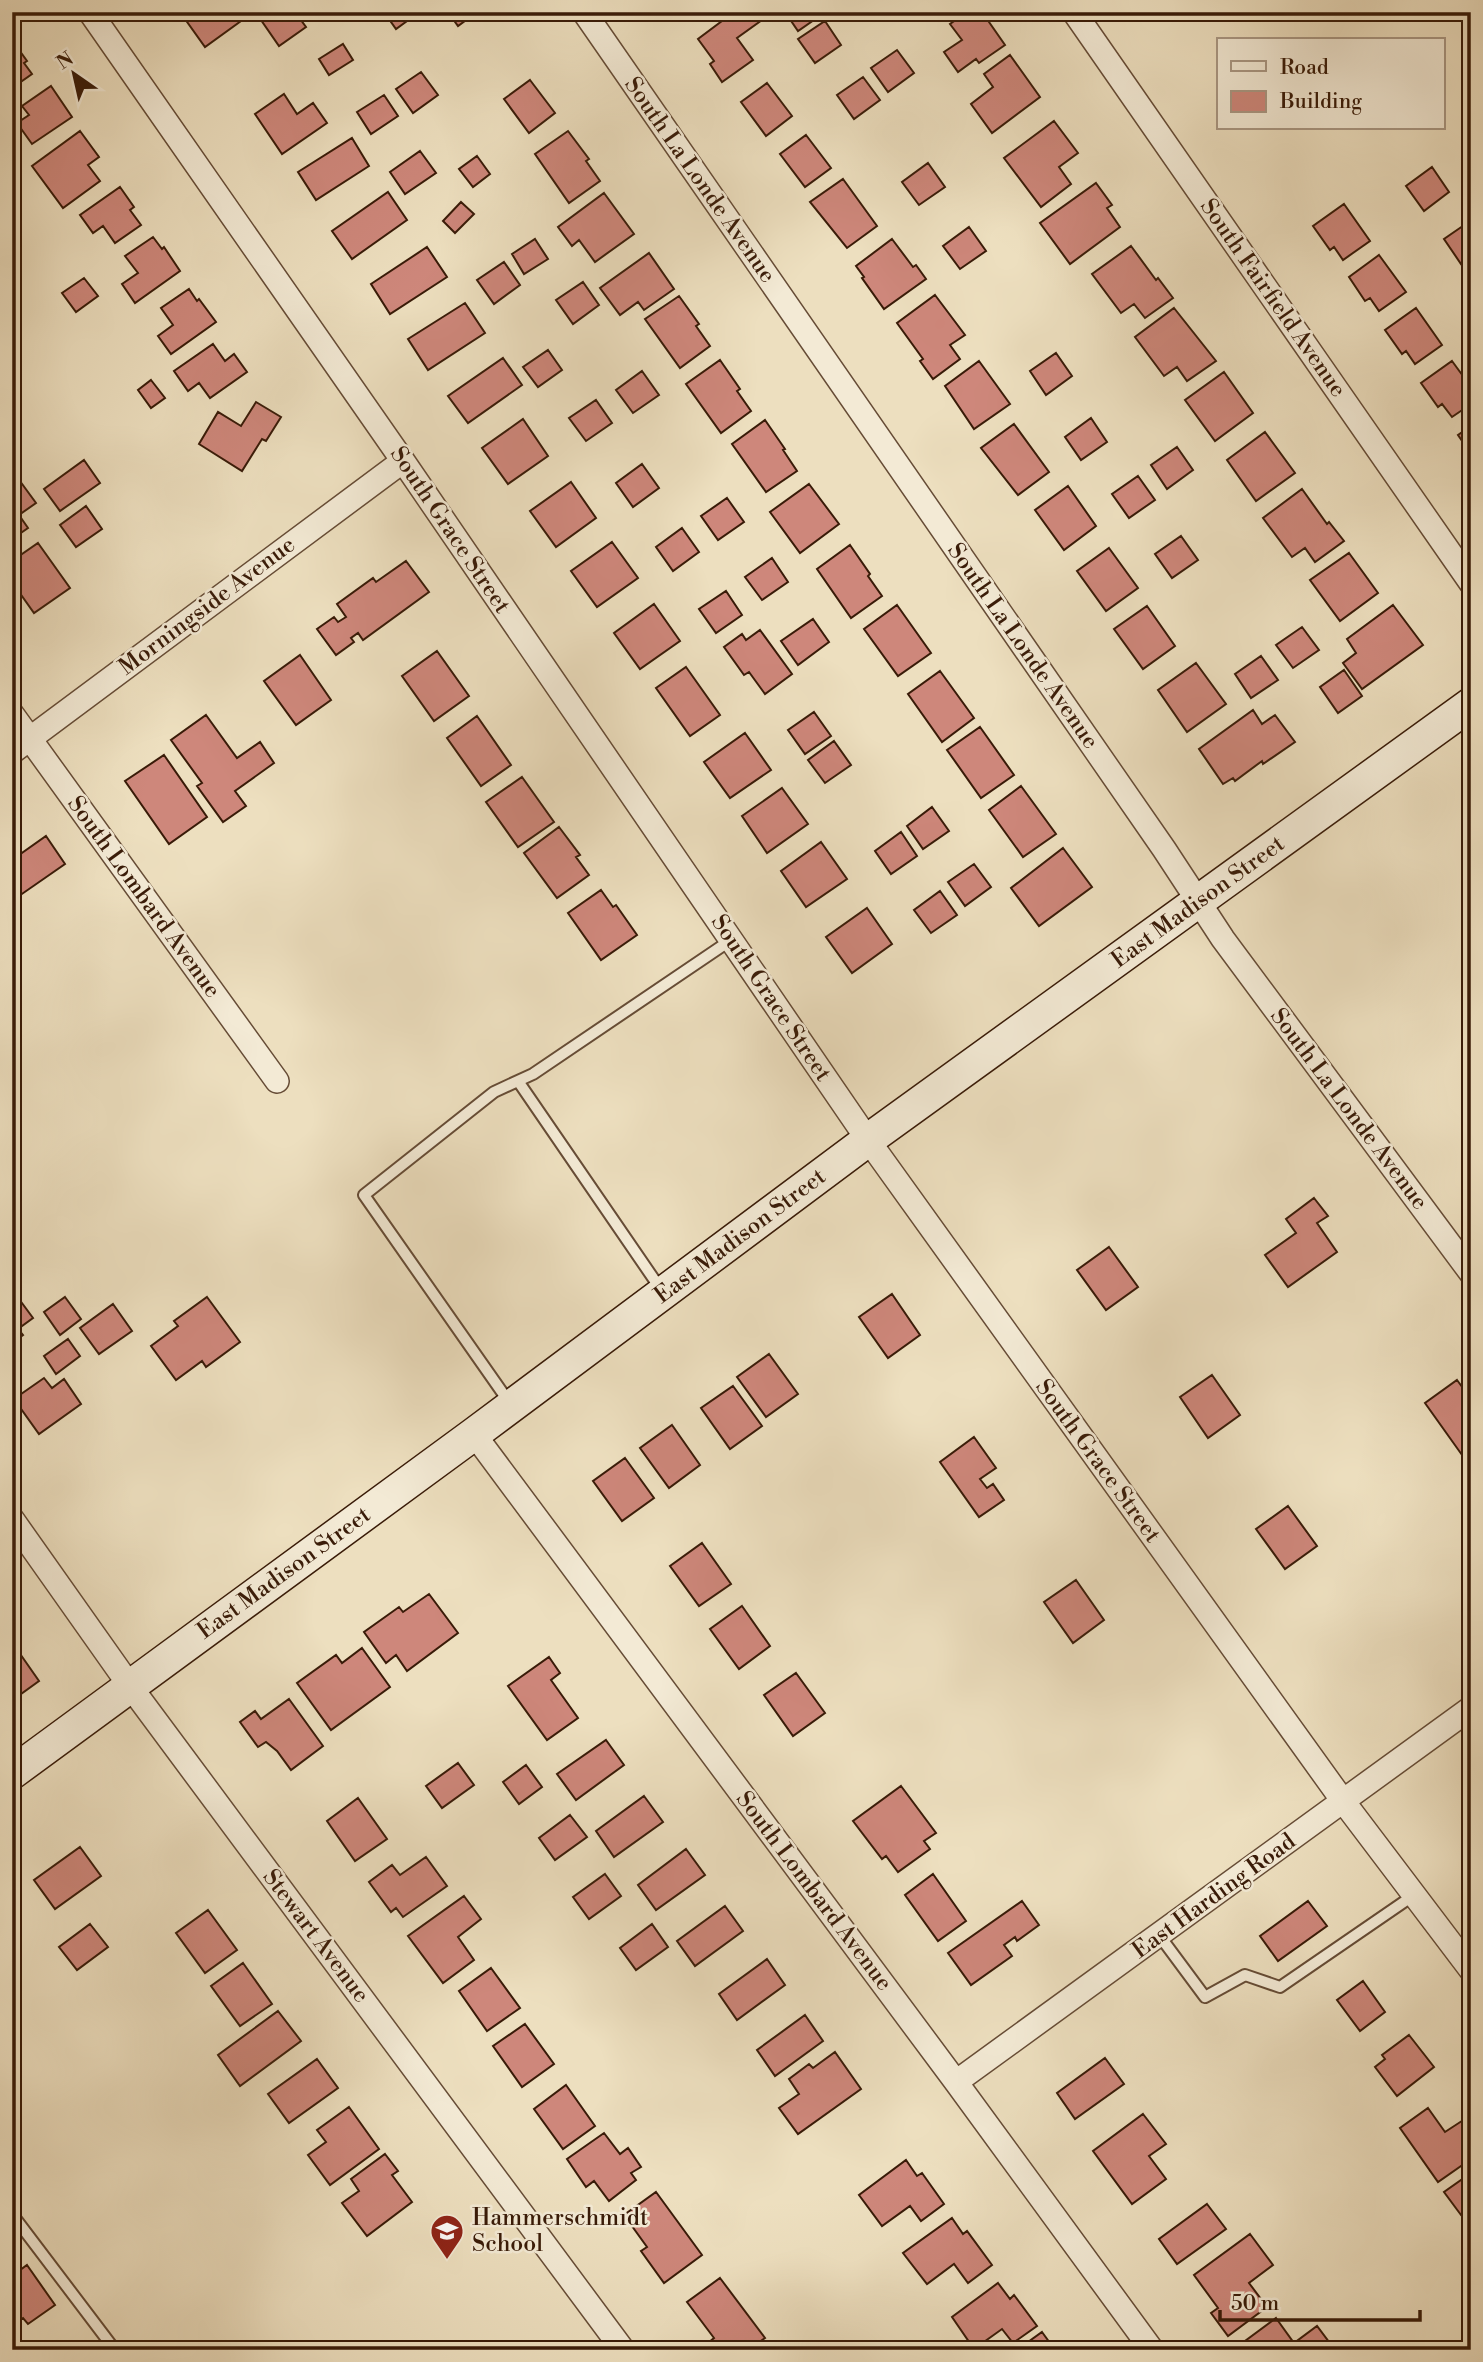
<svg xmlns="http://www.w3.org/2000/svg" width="1483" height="2362" font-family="'Libre Bodoni',serif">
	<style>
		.building { fill: #ce877b; stroke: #391b08; stroke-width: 2 }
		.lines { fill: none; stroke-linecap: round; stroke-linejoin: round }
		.lane-casing { stroke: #664c36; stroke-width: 14 }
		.street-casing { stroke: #664c36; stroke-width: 26 }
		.secondary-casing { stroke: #391b08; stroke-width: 35 }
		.lane { stroke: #f3ead5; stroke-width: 10 }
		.street { stroke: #f3ead5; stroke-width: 23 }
		.secondary { stroke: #f3ead5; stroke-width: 32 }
		.labels { text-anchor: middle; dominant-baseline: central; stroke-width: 5; stroke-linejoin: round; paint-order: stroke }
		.street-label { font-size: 23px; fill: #391b08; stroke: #f3ead5 }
		.poi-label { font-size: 23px; fill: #391b08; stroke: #f3ead5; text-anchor: start }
	</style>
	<rect width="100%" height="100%" fill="#eddfbf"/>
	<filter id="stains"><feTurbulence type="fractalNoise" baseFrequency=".00286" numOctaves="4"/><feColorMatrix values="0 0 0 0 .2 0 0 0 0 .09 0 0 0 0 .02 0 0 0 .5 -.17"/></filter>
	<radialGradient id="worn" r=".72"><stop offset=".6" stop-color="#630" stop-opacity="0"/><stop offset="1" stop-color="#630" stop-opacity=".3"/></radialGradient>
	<path class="building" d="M 180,12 L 235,12 L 241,21 L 205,47 Z
		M 273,12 L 295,12 L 306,27 L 279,46 L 261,20 Z
		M 384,12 L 418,12 L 418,13 L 396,29 Z
		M 448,12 L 477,12 L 458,26 Z
		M 734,12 L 756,12 L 762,20 L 737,38 L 753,60 L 722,82 L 710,64 L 714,61 L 698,39 Z
		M 785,12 L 824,12 L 824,13 L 798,31 Z
		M 967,12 L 982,12 L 1005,45 L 979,63 L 976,59 L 958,72 L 944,52 L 962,40 L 950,24 Z
		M 825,21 L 841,45 L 815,63 L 798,39 Z
		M 12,40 L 27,61 L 24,63 L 32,74 L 12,88 Z
		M 343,44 L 353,60 L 329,75 L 319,59 Z
		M 897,50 L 914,73 L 888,92 L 871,68 Z
		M 1010,55 L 1040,97 L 992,133 L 971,104 L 993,87 L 984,74 Z
		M 421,72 L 438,95 L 413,113 L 396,89 Z
		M 863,77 L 880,100 L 854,119 L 837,95 Z
		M 530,80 L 555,113 L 529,133 L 504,99 Z
		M 767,83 L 792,116 L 766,136 L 741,102 Z
		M 51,86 L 72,117 L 32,144 L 17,123 L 29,115 L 22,106 Z
		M 284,94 L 297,114 L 313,103 L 327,123 L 282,154 L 255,114 Z
		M 384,95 L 398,116 L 371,134 L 357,112 Z
		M 1054,121 L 1078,153 L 1059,167 L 1071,184 L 1041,207 L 1004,158 Z
		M 80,131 L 99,157 L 88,165 L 100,181 L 63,208 L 32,166 Z
		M 568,131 L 589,159 L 586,161 L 600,181 L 569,203 L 535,154 Z
		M 806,135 L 831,168 L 805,187 L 780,154 Z
		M 352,138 L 369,166 L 316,200 L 298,172 Z
		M 420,151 L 436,173 L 405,194 L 390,172 Z
		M 477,156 L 490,174 L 473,187 L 459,169 Z
		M 928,163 L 945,187 L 919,205 L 902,182 Z
		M 1432,167 L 1449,192 L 1424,211 L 1406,186 Z
		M 843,179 L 877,226 L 847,248 L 810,202 Z
		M 1096,183 L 1112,205 L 1107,208 L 1120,227 L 1070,264 L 1040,223 Z
		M 120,187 L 134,207 L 130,210 L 141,225 L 115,243 L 103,226 L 93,233 L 80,215 Z
		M 388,192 L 407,220 L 352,259 L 332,231 Z
		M 604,193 L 634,234 L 595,262 L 579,240 L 572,246 L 558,227 Z
		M 461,202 L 474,214 L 455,233 L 443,221 Z
		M 1344,204 L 1370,241 L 1343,260 L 1334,247 L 1330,250 L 1313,226 Z
		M 1470,221 L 1471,257 L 1461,264 L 1444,239 Z
		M 969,227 L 986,251 L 960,269 L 943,246 Z
		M 153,237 L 162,249 L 164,247 L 180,271 L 135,303 L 122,284 L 138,273 L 125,256 Z
		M 535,239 L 548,259 L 524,274 L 512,254 Z
		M 892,239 L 913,267 L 916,265 L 926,279 L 884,309 L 862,278 L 864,277 L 856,266 Z
		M 1131,246 L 1156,280 L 1158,278 L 1173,298 L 1145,318 L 1134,304 L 1121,313 L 1092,274 Z
		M 427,247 L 447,277 L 390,314 L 371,284 Z
		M 649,253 L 674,289 L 644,310 L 638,302 L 620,315 L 600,288 Z
		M 1379,255 L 1406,292 L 1379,311 L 1370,298 L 1365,301 L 1349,277 Z
		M 504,262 L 520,285 L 494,304 L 477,280 Z
		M 84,278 L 98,296 L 76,312 L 62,293 Z
		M 583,282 L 599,305 L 573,324 L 556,300 Z
		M 189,289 L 197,301 L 199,299 L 216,322 L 171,354 L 158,336 L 173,325 L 161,308 Z
		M 935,295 L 965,335 L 950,345 L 960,359 L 933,379 L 920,361 L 923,359 L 897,323 Z
		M 679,296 L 699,324 L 696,326 L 710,346 L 680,368 L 645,319 Z
		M 465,303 L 485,333 L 428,370 L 408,339 Z
		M 1174,308 L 1216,361 L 1187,381 L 1177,367 L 1164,376 L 1135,337 Z
		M 1416,308 L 1442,345 L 1415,364 L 1406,351 L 1402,354 L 1385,330 Z
		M 213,344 L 225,361 L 234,354 L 247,372 L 210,398 L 199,383 L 188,391 L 174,371 Z
		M 548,350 L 562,370 L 538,387 L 523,367 Z
		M 1056,353 L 1072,376 L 1046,395 L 1030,371 Z
		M 503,358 L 522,385 L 468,423 L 448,396 Z
		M 720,360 L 740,389 L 737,391 L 751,411 L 721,433 L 686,384 Z
		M 979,361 L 1010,404 L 974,429 L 945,386 Z
		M 1452,361 L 1471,387 L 1471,404 L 1452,417 L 1442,404 L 1438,407 L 1421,383 Z
		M 642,371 L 659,395 L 633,413 L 616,390 Z
		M 1224,372 L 1253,413 L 1215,441 L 1185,400 Z
		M 151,380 L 165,398 L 151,408 L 138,390 Z
		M 596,400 L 612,423 L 586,441 L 569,418 Z
		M 256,402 L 281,417 L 266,441 L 262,439 L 242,471 L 199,444 L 218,412 L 241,426 Z
		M 1091,418 L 1107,442 L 1081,460 L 1065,437 Z
		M 523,419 L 548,456 L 508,484 L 482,448 Z
		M 765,420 L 785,449 L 783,450 L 797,471 L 766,492 L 732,444 Z
		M 1014,424 L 1049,472 L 1018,495 L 981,448 Z
		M 1471,426 L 1471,454 L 1458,435 Z
		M 1265,432 L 1295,473 L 1256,501 L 1227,460 Z
		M 1177,447 L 1193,470 L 1167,489 L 1151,465 Z
		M 84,460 L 100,483 L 60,511 L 44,489 Z
		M 642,464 L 659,488 L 633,507 L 616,483 Z
		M 1138,476 L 1155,500 L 1129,518 L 1112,494 Z
		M 17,477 L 36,503 L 19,515 L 28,528 L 12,539 L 12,480 Z
		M 571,482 L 596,518 L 556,547 L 530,511 Z
		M 809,484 L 839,524 L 800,553 L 770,512 Z
		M 1068,486 L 1096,526 L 1064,550 L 1035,510 Z
		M 1302,489 L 1327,524 L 1329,522 L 1344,541 L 1315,562 L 1305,548 L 1292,557 L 1263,518 Z
		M 727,498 L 744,522 L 718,540 L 701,516 Z
		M 86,506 L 102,529 L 76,547 L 60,525 Z
		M 682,528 L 699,552 L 673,571 L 656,547 Z
		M 1181,536 L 1198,560 L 1172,578 L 1155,554 Z
		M 612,542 L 638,578 L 597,607 L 571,571 Z
		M 38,543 L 70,588 L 34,613 L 12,582 L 12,561 Z
		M 850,545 L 870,574 L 868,576 L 882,596 L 851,618 L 817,569 Z
		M 1109,548 L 1138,588 L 1106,611 L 1077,571 Z
		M 1349,553 L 1378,593 L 1340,621 L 1310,580 Z
		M 772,558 L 788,582 L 762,600 L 745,577 Z
		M 406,561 L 429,592 L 363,640 L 358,633 L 351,638 L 354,642 L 336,655 L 317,629 L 334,617 L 338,622 L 346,617 L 337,604 L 373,578 L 376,582 Z
		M 726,591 L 742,615 L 716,633 L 699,609 Z
		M 654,604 L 680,641 L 640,669 L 614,633 Z
		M 897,605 L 931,653 L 898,676 L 864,629 Z
		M 1393,605 L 1423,645 L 1362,689 L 1343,663 L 1356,653 L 1347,639 Z
		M 1147,606 L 1175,646 L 1143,669 L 1114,629 Z
		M 813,619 L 829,642 L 798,665 L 781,641 Z
		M 1302,627 L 1319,650 L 1293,668 L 1276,645 Z
		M 760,630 L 792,674 L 765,694 L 749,672 L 744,675 L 724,647 L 742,634 L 746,640 Z
		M 437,651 L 469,696 L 434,721 L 402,676 Z
		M 300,655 L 331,700 L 296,725 L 264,681 Z
		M 1261,656 L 1278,680 L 1251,698 L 1235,674 Z
		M 1196,663 L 1226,704 L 1187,732 L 1158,690 Z
		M 686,667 L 720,715 L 690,736 L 656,688 Z
		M 1344,670 L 1362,696 L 1338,713 L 1320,687 Z
		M 940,671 L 974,718 L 942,742 L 908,694 Z
		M 1253,710 L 1262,724 L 1275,715 L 1295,742 L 1263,764 L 1262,761 L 1235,781 L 1233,778 L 1223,784 L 1199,749 Z
		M 814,712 L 831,736 L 805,754 L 788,730 Z
		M 206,715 L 237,758 L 260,742 L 274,763 L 235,791 L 246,806 L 223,822 L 197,786 L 202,783 L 171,740 Z
		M 477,716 L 511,765 L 481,786 L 447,738 Z
		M 980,727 L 1014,775 L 981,798 L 947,750 Z
		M 745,733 L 771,770 L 730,798 L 704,762 Z
		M 834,741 L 851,765 L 825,783 L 808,760 Z
		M 164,755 L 207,817 L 169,844 L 125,781 Z
		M 522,777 L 554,822 L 518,847 L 486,802 Z
		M 1021,786 L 1056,834 L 1023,857 L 989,810 Z
		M 782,788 L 808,824 L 767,853 L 742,816 Z
		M 932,807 L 949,831 L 923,849 L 907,826 Z
		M 559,827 L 580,855 L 576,857 L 589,875 L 557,898 L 524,853 Z
		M 901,832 L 917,856 L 891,874 L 875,851 Z
		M 46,836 L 65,864 L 19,896 L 12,887 L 12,860 Z
		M 821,842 L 847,879 L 806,907 L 781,871 Z
		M 1063,848 L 1092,887 L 1039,926 L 1011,888 Z
		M 974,864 L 991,887 L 965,906 L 948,882 Z
		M 601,890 L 613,907 L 616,905 L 637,935 L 601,960 L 568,913 Z
		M 940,891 L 957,915 L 931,933 L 914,910 Z
		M 867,908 L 892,944 L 852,973 L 826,937 Z
		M 1314,1198 L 1328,1216 L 1317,1223 L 1337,1252 L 1288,1287 L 1265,1255 L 1296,1233 L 1286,1219 Z
		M 1109,1247 L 1138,1287 L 1106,1310 L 1077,1270 Z
		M 892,1294 L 920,1335 L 888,1358 L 859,1317 Z
		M 65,1297 L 81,1319 L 60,1335 L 44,1312 Z
		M 207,1297 L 240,1342 L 206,1367 L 202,1361 L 176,1380 L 151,1346 L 178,1326 L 174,1321 Z
		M 19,1299 L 33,1318 L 18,1329 L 23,1335 L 12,1343 L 12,1304 Z
		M 113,1304 L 132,1331 L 99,1354 L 80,1328 Z
		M 68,1339 L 80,1356 L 56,1374 L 44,1356 Z
		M 769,1354 L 798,1394 L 766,1417 L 737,1377 Z
		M 1212,1375 L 1240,1415 L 1208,1438 L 1180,1397 Z
		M 44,1378 L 52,1388 L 64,1379 L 81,1404 L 39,1434 L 14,1399 Z
		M 1457,1380 L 1471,1399 L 1471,1449 L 1462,1455 L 1425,1403 Z
		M 733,1386 L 762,1426 L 730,1449 L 701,1408 Z
		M 672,1425 L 700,1465 L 669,1488 L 640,1448 Z
		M 974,1437 L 996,1468 L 980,1479 L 987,1488 L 993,1484 L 1004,1500 L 979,1517 L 940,1462 Z
		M 625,1458 L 654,1498 L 622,1521 L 593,1481 Z
		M 1288,1506 L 1317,1546 L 1285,1569 L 1256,1529 Z
		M 702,1543 L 731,1584 L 699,1606 L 670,1566 Z
		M 1076,1580 L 1104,1620 L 1073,1643 L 1044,1602 Z
		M 429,1594 L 458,1633 L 407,1671 L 396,1655 L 386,1663 L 364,1632 L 399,1607 L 403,1612 Z
		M 742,1606 L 770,1646 L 739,1669 L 710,1629 Z
		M 16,1648 L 39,1681 L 14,1699 L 12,1696 L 12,1650 Z
		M 362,1648 L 390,1687 L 331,1730 L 297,1683 L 336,1655 L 342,1663 Z
		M 549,1657 L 560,1673 L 551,1680 L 578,1718 L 547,1740 L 508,1686 Z
		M 796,1673 L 825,1713 L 793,1736 L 764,1695 Z
		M 289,1699 L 323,1746 L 291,1770 L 277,1751 L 266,1742 L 258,1747 L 240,1722 L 255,1711 L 261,1719 Z
		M 606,1740 L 624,1765 L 576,1800 L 557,1774 Z
		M 458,1763 L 474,1785 L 442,1808 L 426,1786 Z
		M 526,1765 L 542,1787 L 519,1804 L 503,1782 Z
		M 901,1786 L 936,1833 L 924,1841 L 930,1849 L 898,1872 L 886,1856 L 882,1859 L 853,1821 Z
		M 644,1796 L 663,1822 L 614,1857 L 596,1831 Z
		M 358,1798 L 387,1839 L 355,1861 L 327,1821 Z
		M 570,1815 L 587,1837 L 555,1860 L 539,1838 Z
		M 80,1847 L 101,1876 L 55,1909 L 34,1880 Z
		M 686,1849 L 705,1875 L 656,1910 L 638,1885 Z
		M 426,1857 L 447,1886 L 403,1917 L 396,1908 L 391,1912 L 369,1882 L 392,1865 L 400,1875 Z
		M 605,1874 L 621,1896 L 589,1919 L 573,1897 Z
		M 933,1874 L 966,1921 L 938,1941 L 905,1895 Z
		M 464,1896 L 481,1919 L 458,1937 L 474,1960 L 443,1983 L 408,1936 Z
		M 1022,1901 L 1039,1925 L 1017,1941 L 1015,1937 L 1004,1945 L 1012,1956 L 971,1985 L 948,1953 Z
		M 1308,1901 L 1327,1926 L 1278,1961 L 1260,1936 Z
		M 725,1906 L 743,1931 L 695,1966 L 677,1941 Z
		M 208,1910 L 237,1950 L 205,1973 L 176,1933 Z
		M 90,1924 L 108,1947 L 77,1970 L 59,1947 Z
		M 652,1924 L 668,1947 L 636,1970 L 620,1948 Z
		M 767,1959 L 785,1985 L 737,2020 L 719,1994 Z
		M 243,1963 L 272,2004 L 240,2026 L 211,1986 Z
		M 491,1968 L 520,2008 L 487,2031 L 459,1991 Z
		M 1363,1981 L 1385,2012 L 1360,2031 L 1337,2000 Z
		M 278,2011 L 301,2041 L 240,2086 L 218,2055 Z
		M 805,2015 L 823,2041 L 775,2076 L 757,2050 Z
		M 525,2024 L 554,2064 L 522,2087 L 493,2046 Z
		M 1409,2035 L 1434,2067 L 1397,2096 L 1375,2067 L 1385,2059 L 1382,2055 Z
		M 835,2052 L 861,2089 L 798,2134 L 779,2108 L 799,2094 L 789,2079 L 809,2064 L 813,2068 Z
		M 1105,2058 L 1124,2084 L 1075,2119 L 1057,2093 Z
		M 317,2059 L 338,2088 L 289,2123 L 268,2094 Z
		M 566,2085 L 595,2126 L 563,2149 L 534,2109 Z
		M 349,2107 L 379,2149 L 330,2185 L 308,2155 L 326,2142 L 317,2130 Z
		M 1428,2108 L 1445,2132 L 1471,2115 L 1471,2159 L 1438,2182 L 1400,2128 Z
		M 1143,2114 L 1166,2144 L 1149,2156 L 1166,2179 L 1132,2204 L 1093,2151 Z
		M 604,2133 L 620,2154 L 628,2148 L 641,2167 L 631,2173 L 636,2180 L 609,2201 L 594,2181 L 586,2187 L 567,2159 Z
		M 385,2154 L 398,2171 L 392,2175 L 412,2202 L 367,2236 L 342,2203 L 359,2191 L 351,2179 Z
		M 906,2160 L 917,2176 L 922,2173 L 944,2204 L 921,2221 L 910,2206 L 882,2226 L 859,2195 Z
		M 1471,2173 L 1471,2215 L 1467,2211 L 1461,2215 L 1444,2192 Z
		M 656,2192 L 702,2255 L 664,2283 L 641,2251 L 647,2247 L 624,2215 Z
		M 1207,2204 L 1226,2229 L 1177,2264 L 1159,2239 Z
		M 952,2218 L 963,2234 L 967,2231 L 992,2265 L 968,2283 L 954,2264 L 927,2284 L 903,2253 Z
		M 1250,2234 L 1273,2265 L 1249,2283 L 1267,2307 L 1228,2336 L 1211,2313 L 1218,2308 L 1194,2275 Z
		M 27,2265 L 55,2305 L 28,2324 L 23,2318 L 12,2326 L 12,2276 Z
		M 720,2278 L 765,2338 L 748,2350 L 713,2350 L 708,2343 L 714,2338 L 687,2302 Z
		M 998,2283 L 1010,2299 L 1014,2295 L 1037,2326 L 1013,2343 L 1002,2329 L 974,2349 L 952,2317 Z
		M 1276,2318 L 1294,2343 L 1317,2326 L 1335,2350 L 1251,2350 L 1245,2341 Z
		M 1042,2332 L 1055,2350 L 1017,2350 Z"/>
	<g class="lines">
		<defs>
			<path id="lane" d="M 518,1081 L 662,1291
				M 511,1405 L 364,1195 L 494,1092 L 533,1074 L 731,940
				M 1159,1935 L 1205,1997 L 1245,1975 L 1280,1987 L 1414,1895
				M 12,2214 L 115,2350"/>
			<path id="street" d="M 90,12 L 403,461 L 868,1140 L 1343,1801 L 1471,1970
				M 584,12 L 1164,849 L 1223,939 L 1471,1273
				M 1074,12 L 1471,583
				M 12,714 L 277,1081
				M 12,752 L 403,461
				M 474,1434 L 956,2082 L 1152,2350
				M 12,1519 L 130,1686 L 623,2350
				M 956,2082 L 1471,1708"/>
			<path id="secondary" d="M 12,1773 L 474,1434 L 868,1140 L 1471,704"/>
		</defs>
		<use href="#lane" class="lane-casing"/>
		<use href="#street" class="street-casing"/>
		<use href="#secondary" class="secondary-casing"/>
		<use href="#lane" class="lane"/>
		<use href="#street" class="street"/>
		<use href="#secondary" class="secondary"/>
	</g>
	<defs>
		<symbol id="school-pin" viewBox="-11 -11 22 30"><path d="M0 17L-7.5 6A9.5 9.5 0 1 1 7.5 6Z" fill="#8f2418" stroke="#f3ead5"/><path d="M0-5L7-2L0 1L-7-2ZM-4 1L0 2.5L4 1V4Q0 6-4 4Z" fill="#fff"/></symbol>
	</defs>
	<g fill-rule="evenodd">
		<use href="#school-pin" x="428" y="2212" width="38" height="52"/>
	</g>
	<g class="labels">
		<g class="street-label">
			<text transform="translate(700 180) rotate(55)">South La Londe Avenue</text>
			<text transform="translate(1273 298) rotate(55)">South Fairfield Avenue</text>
			<text transform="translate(450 530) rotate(56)">South Grace Street</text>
			<text transform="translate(207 606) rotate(-37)">Morningside Avenue</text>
			<text transform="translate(1023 646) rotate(55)">South La Londe Avenue</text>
			<text transform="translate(144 897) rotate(54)">South Lombard Avenue</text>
			<text transform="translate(1198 902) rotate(-36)">East Madison Street</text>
			<text transform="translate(771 998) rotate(56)">South Grace Street</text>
			<text transform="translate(1349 1109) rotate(53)">South La Londe Avenue</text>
			<text transform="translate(740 1236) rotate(-37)">East Madison Street</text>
			<text transform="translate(1098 1461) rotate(54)">South Grace Street</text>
			<text transform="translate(284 1573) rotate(-36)">East Madison Street</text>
			<text transform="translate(814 1891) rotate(53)">South Lombard Avenue</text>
			<text transform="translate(1214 1896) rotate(-36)">East Harding Road</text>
			<text transform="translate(316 1936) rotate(53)">Stewart Avenue</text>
		</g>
		<g class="poi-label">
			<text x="472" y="2218">Hammerschmidt<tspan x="472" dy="26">School</tspan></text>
		</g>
	</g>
	<rect width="1483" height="2362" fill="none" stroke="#eddfbf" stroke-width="42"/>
	<rect x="14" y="14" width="1455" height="2334" fill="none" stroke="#391b08" stroke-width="3.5"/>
	<rect x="21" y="21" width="1441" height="2320" fill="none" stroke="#391b08" stroke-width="2"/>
	<rect x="1217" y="38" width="228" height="91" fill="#f3ead5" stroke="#a99783" stroke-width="2"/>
	<rect x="1231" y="61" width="35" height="10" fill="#f3ead5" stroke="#a99783" stroke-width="2"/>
	<text x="1280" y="74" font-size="21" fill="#391b08">Road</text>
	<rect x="1231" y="91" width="35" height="21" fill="#ce877b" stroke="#a99783" stroke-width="2"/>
	<text x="1280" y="108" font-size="21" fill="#391b08">Building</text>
	<g transform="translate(74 74) rotate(326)" stroke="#f3ead5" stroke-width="5" paint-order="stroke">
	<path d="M0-5L12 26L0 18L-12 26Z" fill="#391b08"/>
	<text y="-10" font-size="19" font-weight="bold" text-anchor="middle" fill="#391b08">N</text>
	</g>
	<path d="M1220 2310v10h200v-10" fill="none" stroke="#391b08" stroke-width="3.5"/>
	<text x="1231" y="2310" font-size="21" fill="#391b08" stroke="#f3ead5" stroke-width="5" paint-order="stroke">50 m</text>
	<rect width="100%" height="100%" filter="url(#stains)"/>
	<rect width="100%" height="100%" fill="url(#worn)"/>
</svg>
